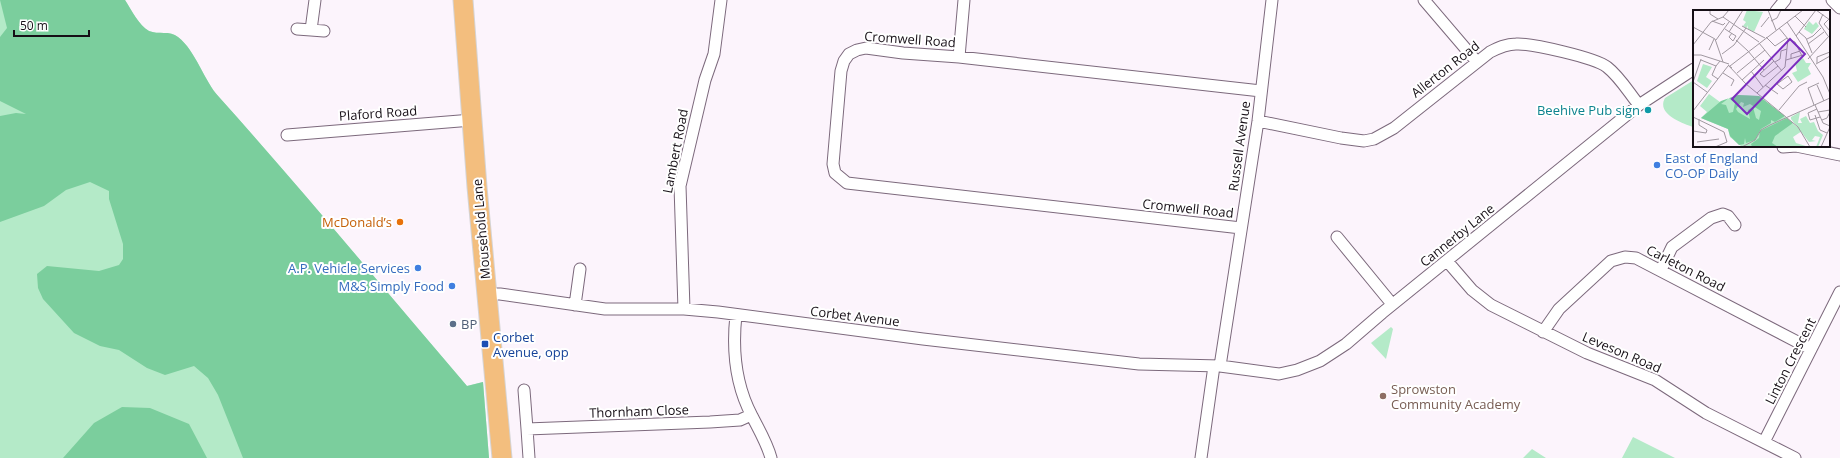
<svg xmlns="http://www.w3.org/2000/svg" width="1840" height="458" font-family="'Open Sans',sans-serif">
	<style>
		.green { fill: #b4eac8 }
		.forest { fill: #7bce9d }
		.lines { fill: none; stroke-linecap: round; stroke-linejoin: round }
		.minor-casing { stroke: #7c697c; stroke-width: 13 }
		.trunk-casing { stroke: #d5d4d5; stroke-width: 21 }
		.minor { stroke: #fff; stroke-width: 11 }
		.trunk { stroke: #f3be7e; stroke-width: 19 }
		.culture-dot { fill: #0f9aa8; stroke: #fff; stroke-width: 1.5 }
		.shop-dot { fill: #3f7fe0; stroke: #fff; stroke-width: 1.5 }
		.food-dot { fill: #e8710a; stroke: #fff; stroke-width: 1.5 }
		.service-dot { fill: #5c6f8a; stroke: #fff; stroke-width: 1.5 }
		.transit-dot { fill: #1a4fb4; stroke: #fff; stroke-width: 1.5 }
		.education-dot { fill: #8d6e63; stroke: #fff; stroke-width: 1.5 }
		.labels { text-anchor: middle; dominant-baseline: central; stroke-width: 4; stroke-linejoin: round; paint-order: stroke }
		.street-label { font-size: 13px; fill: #160f16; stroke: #fff }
		.culture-label { font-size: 13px; fill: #0d838f; stroke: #fff; text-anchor: end }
		.shop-label { font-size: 13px; fill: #366cbe; stroke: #fff; text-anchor: end }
		.food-label { font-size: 13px; fill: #c56008; stroke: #fff; text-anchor: end }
		.service-label { font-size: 13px; fill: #4e5e75; stroke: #fff; text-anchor: start }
		.transit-label { font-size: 13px; fill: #164399; stroke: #fff; text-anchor: start }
		.education-label { font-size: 13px; fill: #785e54; stroke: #fff; text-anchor: start }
		.inset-road { fill: none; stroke: #a098a0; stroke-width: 1 }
		.view { fill: #7b2cbf; fill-opacity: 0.15; stroke: #7b2cbf; stroke-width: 2 }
		.inset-edge { fill: none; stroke: #160f16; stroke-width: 2 }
	</style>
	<rect width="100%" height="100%" fill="#fcf4fc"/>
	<path class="green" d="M 0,0 L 125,0 C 131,9 139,26 149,31 C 158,35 170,30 178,37 C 196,51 204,81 219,97 C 304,192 385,290 467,386 L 483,382 L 489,458 L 0,458 Z
		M 1694,80 L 1694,127 L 1693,127 C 1682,123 1656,114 1665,98 Z
		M 1391,327 L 1393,329 L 1386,359 L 1371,343 Z
		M 1633,437 L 1675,458 L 1622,458 Z
		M 1532,449 L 1546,458 L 1523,458 Z"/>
	<path class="forest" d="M 0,0 L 125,0 C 131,9 139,26 149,31 C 158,35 170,30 178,37 C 196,51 204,81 219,97 C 304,192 385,290 467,386 L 483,382 L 489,458 L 243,458 L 218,395 L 208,378 L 194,366 L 165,375 L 147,368 L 119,350 L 100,346 L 74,333 L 43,299 L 38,288 L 37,274 L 47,266 L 99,271 L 119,265 L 123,259 L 123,244 L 109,199 L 109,191 L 90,182 L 66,190 L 44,206 L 0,222 L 0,116 L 16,113 L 26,114 L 0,101 L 0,37 L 7,28 Z
		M 122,407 L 150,408 L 189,424 L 207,458 L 63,458 L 94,423 Z"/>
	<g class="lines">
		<defs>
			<path id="minor" d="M 1424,0 L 1477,62
				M 1832,0 L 1840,8
				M 1776,11 L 1785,0
				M 297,29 L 311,30 L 315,0
				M 311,30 L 324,31
				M 959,57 L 964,0
				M 1258,121 L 1341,138 L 1364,141 L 1374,139 L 1394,128 L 1490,52 C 1498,48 1506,44 1516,44 C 1531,43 1596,58 1607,67 C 1620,77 1629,93 1639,105
				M 287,135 L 472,120
				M 1783,147 L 1796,146 L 1840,155
				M 1241,228 L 847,183 L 835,173 L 833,164 L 841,71 L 844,61 L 849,54 L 857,50 L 866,48 L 903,53 L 959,57 L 1261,91
				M 1337,237 L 1392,304
				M 1447,261 L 1472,290 L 1491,305 L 1587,353 L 1655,380 L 1706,413 L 1795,458
				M 1661,270 L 1672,247 L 1711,218 L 1723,214 L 1728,216 L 1735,225
				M 487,294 L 500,294 L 605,309 L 684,309 L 718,312 L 923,339 L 1139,364 L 1220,366 L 1279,374 L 1297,370 L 1320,361 L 1346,344 L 1382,313 L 1639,105 L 1694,69
				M 575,305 L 580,269
				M 684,309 L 680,186 L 705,80 L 714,54 L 721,0
				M 736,315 C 732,351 735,384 752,416 C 759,430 767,443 771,458
				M 1543,332 L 1559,309 L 1611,261 L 1625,257 L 1636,258 L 1811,349
				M 1220,366 L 1258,121 L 1272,0
				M 524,390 L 527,429 L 710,422 L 740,420 L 751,415
				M 527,429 L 529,458
				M 1764,442 L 1840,292
				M 1201,458 L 1214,366"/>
			<path id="trunk" d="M 463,0 L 477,187 L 502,458"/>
		</defs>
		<use href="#minor" class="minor-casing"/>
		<use href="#trunk" class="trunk-casing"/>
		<use href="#minor" class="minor"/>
		<use href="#trunk" class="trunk"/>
	</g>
	<circle class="culture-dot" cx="1648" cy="110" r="4"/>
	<g class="shop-dot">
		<circle cx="1657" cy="165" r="4"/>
		<circle cx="418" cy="268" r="4"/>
		<circle cx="452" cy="286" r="4"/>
	</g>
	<circle class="food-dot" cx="400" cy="222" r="4"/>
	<circle class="service-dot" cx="453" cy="324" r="4"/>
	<rect class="transit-dot" x="481" y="340" width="8" height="8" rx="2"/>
	<circle class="education-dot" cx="1383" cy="396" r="4"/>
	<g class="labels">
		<g class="street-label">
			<text transform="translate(910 39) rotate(4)">Cromwell Road</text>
			<text transform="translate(1445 69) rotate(-38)">Allerton Road</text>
			<text transform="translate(378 113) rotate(-4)">Plaford Road</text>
			<text transform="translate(1239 146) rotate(-82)">Russell Avenue</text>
			<text transform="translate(675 151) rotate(-79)">Lambert Road</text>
			<text transform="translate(1188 208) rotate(6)">Cromwell Road</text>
			<text transform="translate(481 229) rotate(-95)">Mousehold Lane</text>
			<text transform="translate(1457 235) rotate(-39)">Cannerby Lane</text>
			<text transform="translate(1686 268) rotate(27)">Carleton Road</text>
			<text transform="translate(855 316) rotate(7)">Corbet Avenue</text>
			<text transform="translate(1622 352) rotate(23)">Leveson Road</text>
			<text transform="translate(1790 361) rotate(-63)">Linton Crescent</text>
			<text transform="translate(639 411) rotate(-2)">Thornham Close</text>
		</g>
		<g class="culture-label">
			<text x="1640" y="110">Beehive Pub sign</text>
		</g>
		<g class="shop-label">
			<text x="1665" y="158" text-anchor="start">East of England<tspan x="1665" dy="15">CO-OP Daily</tspan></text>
			<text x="410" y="268">A.P. Vehicle Services</text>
			<text x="444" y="286">M&amp;S Simply Food</text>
		</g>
		<g class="food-label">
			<text x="392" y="222">McDonald’s</text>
		</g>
		<g class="service-label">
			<text x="461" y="324">BP</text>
		</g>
		<g class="transit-label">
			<text x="493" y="337">Corbet<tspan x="493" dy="15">Avenue, opp</tspan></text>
		</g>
		<g class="education-label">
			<text x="1391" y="389">Sprowston<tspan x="1391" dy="15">Community Academy</tspan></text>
		</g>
	</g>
	<g transform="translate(1693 10)">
		<rect width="137" height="137" fill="#fcf4fc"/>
		<path d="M 54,0 L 70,2 L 61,22 L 55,19 L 55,15 L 54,18 L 50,16 L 53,12 L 50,10 ZM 116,11 L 120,15 L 123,12 L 126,16 L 119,24 L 111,19 ZM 110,48 L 113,53 L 118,53 L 115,58 L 118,64 L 105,72 L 99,63 L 104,61 L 102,53 ZM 10,54 L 19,57 L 13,67 L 19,71 L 14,78 L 4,71 ZM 16,84 L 27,92 L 45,85 L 66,86 L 109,121 L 100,127 L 103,133 L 116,137 L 45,137 L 48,136 L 37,127 L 35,119 L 8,108 L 14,102 L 7,96 ZM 107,102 L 105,113 L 109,113 L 107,109 L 113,106 L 117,113 L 121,112 L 125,121 L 130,125 L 125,137 L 123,137 L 127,127 L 122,126 L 119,130 L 123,131 L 116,132 L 98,109 L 98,107 Z" fill="#b4eac8"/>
		<path d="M 45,85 L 66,86 L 92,106 L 82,112 L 78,110 L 78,113 L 68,119 L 62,130 L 53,133 L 52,128 L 51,134 L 46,135 L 37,126 L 35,119 L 8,108 L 28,91 ZM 36,88 L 42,93 L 40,102 L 36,103 L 33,95 L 28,94 ZM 48,92 L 51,93 L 50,97 L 57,94 L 68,101 L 66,110 L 63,108 L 60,97 L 55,100 L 57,109 L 45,102 L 43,99 ZM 94,108 L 100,113 L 82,126 L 79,133 L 85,137 L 59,137 L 58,134 L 66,128 L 67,121 Z" fill="#7bce9d" fill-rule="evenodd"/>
		<path class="inset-road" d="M 17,0 L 17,4 L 25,9M 75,0 L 83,20M 123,0 L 137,10M 130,4 L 126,13 L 135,26M 102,6 L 113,17M 30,7 L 66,32M 136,9 L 131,14 L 137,21M 19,11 L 30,15 L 32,13M 78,11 L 84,8 L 88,0M 94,12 L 130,67 L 137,84M 49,16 L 72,28M 0,17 L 22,29 L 30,52M 68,17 L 76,7M 32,19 L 38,23 L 43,26 L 40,31 L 36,27 L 39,23M 36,22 L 50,0M 106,22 L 113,28 L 119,43M 103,26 L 123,0M 73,27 L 82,36 L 94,28M 95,29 L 102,32 L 109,46M 114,29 L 120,26 L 128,18M 23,30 L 36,12M 43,30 L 55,41M 66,33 L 89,61M 115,34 L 131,22M 0,35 L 18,12 L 30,7 L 36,0M 16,40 L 21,29M 55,41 L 71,60M 29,44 L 41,35 L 53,18M 0,45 L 8,45 L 36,54M 98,49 L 98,44 L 107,41M 115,49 L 137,25M 8,50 L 23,56 L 27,51M 93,50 L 110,45M 81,51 L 67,64 L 71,67 L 85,56M 82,52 L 87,49 L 88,41 L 94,39M 124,53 L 124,47 L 137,42M 123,54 L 137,46M 23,56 L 19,65 L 25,69M 37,56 L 110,0M 39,58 L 35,55 L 53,74 L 105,117 L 117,137M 58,61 L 70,77M 30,63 L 41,70 L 38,76M 44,63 L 72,40M 95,66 L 99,72 L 90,79 L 84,74 ZM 49,70 L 71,50M 0,72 L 8,49M 0,72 L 14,82M 72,75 L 85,84M 124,75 L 131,91M 64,83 L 92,57 L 95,29 L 86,18M 121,95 L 115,78 L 126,73M 122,95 L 130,113 L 137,116M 124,99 L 115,103 L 117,110 L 127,107M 86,100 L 106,76 L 114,72M 0,101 L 35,56M 125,102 L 137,100M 122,105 L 127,120 L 134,123M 0,107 L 31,122 L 34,132 L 22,137M 129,110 L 134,108 L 137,102M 0,121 L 13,123 L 14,120 L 6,115 L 6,109M 4,132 L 26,129M 49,137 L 62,130 L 68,120 L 77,115 L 137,88M 128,137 L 137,117"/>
		<path class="view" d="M 97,29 L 112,44 L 54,104 L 39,89 Z"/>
		<rect width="137" height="137" class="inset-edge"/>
	</g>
	<path d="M14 30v6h75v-6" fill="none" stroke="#160f16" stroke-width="2"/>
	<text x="20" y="30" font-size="12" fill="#160f16" stroke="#ffffff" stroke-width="3" paint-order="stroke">50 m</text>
</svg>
